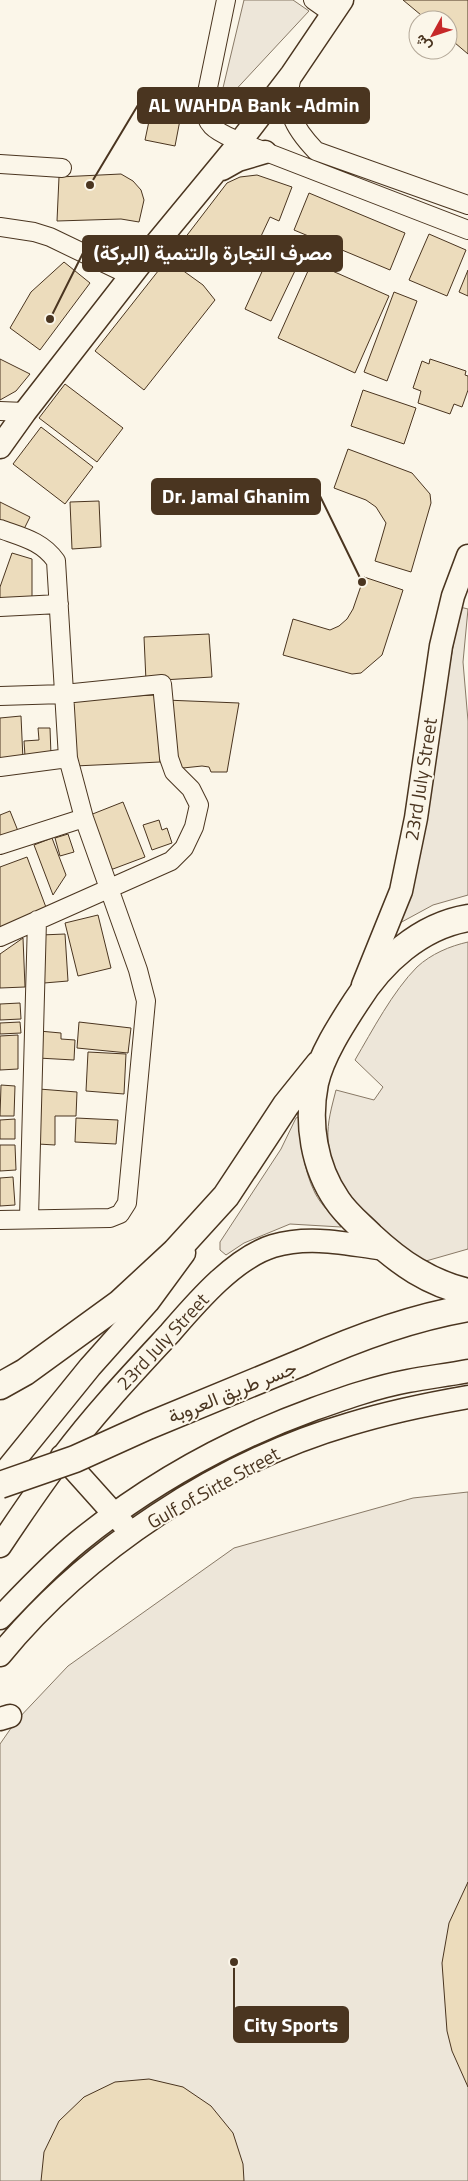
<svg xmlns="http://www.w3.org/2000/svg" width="468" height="2181" font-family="'Titillium Web',Vazirmatn,sans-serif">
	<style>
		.green { fill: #ede6d9; stroke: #887966 }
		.building { fill: #ecdcbc; stroke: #4a3520 }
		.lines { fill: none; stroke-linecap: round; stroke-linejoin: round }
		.minor-casing { stroke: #4a3520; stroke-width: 20 }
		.major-casing { stroke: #4a3520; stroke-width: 25 }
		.highway-casing { stroke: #4a3520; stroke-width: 29 }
		.minor { stroke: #fbf6e9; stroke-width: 18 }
		.major { stroke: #fbf6e9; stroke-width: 22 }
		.highway { stroke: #fbf6e9; stroke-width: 26 }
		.highway-bridge-casing { stroke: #4a3520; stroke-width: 29; stroke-linecap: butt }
		.highway-bridge { stroke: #fbf6e9; stroke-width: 26 }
		.labels { text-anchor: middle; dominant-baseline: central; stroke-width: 4; stroke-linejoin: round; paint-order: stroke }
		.street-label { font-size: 19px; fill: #4a3520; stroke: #fbf6e9 }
		.leader { fill: none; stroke: #4a3520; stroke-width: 2 }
		.callout-dot { fill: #4a3520; stroke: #fbf6e9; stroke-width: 2 }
		.callout { fill: #4a3520; stroke: #4a3520; stroke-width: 2 }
		.callout-label { font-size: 20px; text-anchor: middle; font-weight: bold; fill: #fff }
	</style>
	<rect width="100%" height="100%" fill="#fbf6e9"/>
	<path class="green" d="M 244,0 L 293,0 L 309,11 L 229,97 L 222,92 Z
		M 460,607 L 468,609 L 463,662 L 468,721 L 468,895 L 433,905 L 398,924 L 442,709 Z
		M 468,942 L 468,1249 L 419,1263 C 382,1230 332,1193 328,1139 C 327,1122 332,1106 336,1090 L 374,1100 L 383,1087 L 355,1060 C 372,1031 393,991 417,967 C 431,954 450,946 468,942 Z
		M 300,1116 C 301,1142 303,1169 315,1193 C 321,1205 333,1216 341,1227 L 290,1224 L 244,1243 L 226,1255 L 220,1250 L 220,1242 L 281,1149 L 296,1118 Z
		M 468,1492 L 468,2181 L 0,2181 L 0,1744 L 16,1721 L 68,1666 L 234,1548 L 413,1498 Z"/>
	<path class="building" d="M 403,0 L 468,0 L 468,54 L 448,37 L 448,20 L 427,20 Z
		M 155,93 L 184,99 L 175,146 L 145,140 Z
		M 121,174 L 133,181 L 141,190 L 144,200 L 139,222 L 121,219 L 57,221 L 59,177 Z
		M 257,175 L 292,187 L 279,221 L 270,217 L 248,264 L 213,245 L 204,262 L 178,247 L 227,183 L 240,177 Z
		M 309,193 L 405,233 L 390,270 L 294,230 Z
		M 429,234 L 466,250 L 447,296 L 409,280 Z
		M 276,241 L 303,254 L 271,321 L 245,309 Z
		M 166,261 L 178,267 L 203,285 L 215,300 L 144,390 L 95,351 Z
		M 64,262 L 90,283 L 40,350 L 10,328 L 31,292 Z
		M 312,262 L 389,296 L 355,373 L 278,338 Z
		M 468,270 L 468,296 L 459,292 Z
		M 394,292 L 417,301 L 387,381 L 364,372 Z
		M 0,359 L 30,374 L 16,391 L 0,400 Z
		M 430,359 L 466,371 L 465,375 L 468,376 L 468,390 L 462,407 L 454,404 L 450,414 L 418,403 L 421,391 L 413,388 L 422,361 L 429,364 Z
		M 65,384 L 123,428 L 97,462 L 39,418 Z
		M 363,390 L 416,408 L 404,444 L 351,426 Z
		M 41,427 L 93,467 L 65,504 L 13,464 Z
		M 348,449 L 412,473 L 430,494 L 431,503 L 411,572 L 375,561 L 386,523 L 376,507 L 366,500 L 334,488 Z
		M 99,501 L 101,547 L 72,549 L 70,502 Z
		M 0,502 L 30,517 L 21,535 L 0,525 Z
		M 12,553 L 32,559 L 32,602 L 0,602 L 0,587 Z
		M 364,577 L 403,590 L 382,655 L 361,673 L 352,674 L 283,655 L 293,619 L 330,630 L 339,626 L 347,619 L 353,609 Z
		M 209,634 L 212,677 L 146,681 L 144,637 Z
		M 156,695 L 160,762 L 75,766 L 71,699 Z
		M 165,700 L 239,703 L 227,772 L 211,772 L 209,767 L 202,766 L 183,768 L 173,762 Z
		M 21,716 L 23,760 L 0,763 L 0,718 Z
		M 38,728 L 50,728 L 51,755 L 25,756 L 24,741 L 39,740 Z
		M 123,802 L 145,857 L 113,869 L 105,866 L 85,817 Z
		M 10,811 L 20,836 L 0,844 L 0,815 Z
		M 159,820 L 162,830 L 167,828 L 172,843 L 152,850 L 143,825 Z
		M 68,834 L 74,852 L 60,856 L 55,838 Z
		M 52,838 L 66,875 L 53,895 L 34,845 Z
		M 27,857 L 47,910 L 0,927 L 0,867 Z
		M 98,915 L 111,968 L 78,976 L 65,923 Z
		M 65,934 L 68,981 L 44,983 L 41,935 Z
		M 23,938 L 25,987 L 0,988 L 0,954 Z
		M 20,1003 L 21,1019 L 0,1020 L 0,1004 Z
		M 20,1022 L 21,1033 L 0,1034 L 0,1023 Z
		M 79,1022 L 131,1028 L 128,1053 L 77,1048 Z
		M 39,1031 L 61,1033 L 61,1039 L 75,1040 L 74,1060 L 38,1058 Z
		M 18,1035 L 18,1069 L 0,1070 L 0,1036 Z
		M 88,1052 L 126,1054 L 124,1094 L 86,1091 Z
		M 1,1085 L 15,1086 L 14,1116 L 0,1116 Z
		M 39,1089 L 77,1092 L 76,1116 L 55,1116 L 55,1145 L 38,1144 Z
		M 76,1118 L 118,1120 L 116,1144 L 75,1142 Z
		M 15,1119 L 15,1139 L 0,1139 L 0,1120 Z
		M 0,1145 L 15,1145 L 16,1170 L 0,1171 Z
		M 13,1177 L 15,1205 L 0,1206 L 0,1178 Z
		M 468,1882 L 468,2087 L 452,2051 L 447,2031 L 442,1963 L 449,1923 Z
		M 149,2079 L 183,2087 L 211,2106 L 233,2133 L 243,2164 L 244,2181 L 41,2181 L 44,2152 L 59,2121 L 84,2097 L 115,2082 Z"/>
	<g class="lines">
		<defs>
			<path id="minor" d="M 226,0 L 205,102 C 203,128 219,132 240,142 L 468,230
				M 313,0 L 333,14
				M 292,75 C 284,109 292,126 316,151 L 468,205
				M 0,164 L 62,168
				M 0,227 L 34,232 L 50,237 L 131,276
				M 0,411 L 25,412
				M 0,529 C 22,537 42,541 56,561 L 68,758 L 84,818 L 138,970 L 146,1001 L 127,1203 L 120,1214 L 110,1218 L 0,1220
				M 0,607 L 59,604
				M 0,696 L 64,694 L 162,684 L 169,758 L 174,772 L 191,789 L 199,805 L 194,827 L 184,848 L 171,861 L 0,937
				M 0,767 L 68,758
				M 0,845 L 84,818
				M 29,1218 L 37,920"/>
			<path id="major" d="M 222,169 L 238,160 L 265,152
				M 0,447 L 25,412 L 155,245 L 240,142 L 292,74 L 342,0
				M 363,985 L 401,891 L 416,818 L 441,646 L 453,596 L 468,556
				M 62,1456 L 124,1525
				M 0,1478 L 90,1367 L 148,1302 L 184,1253
				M 0,1546 C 20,1516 41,1485 63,1456 C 96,1412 133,1373 170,1333 C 196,1303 234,1258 273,1246 C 310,1235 348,1244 386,1249
				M 0,1618 C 25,1592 50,1565 78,1542 C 149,1484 229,1440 314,1409 C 345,1398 376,1387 408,1381 C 428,1377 448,1375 468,1371
				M 0,1655 C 86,1550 219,1462 350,1424 C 389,1412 428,1404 468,1397
				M 0,1719 L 10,1716"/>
			<path id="highway" d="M 468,918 C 420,926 381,962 356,1002 C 341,1025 321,1056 315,1083 C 307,1123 314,1167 337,1200 C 346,1214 359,1224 371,1236 C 400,1263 429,1283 468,1292
				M 303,1362 C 356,1338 410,1318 468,1308
				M 0,1386 L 25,1372 L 120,1303 L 175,1252 L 226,1196 L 286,1105 L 319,1064"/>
		</defs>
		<use href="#minor" class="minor-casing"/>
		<use href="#major" class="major-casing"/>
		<use href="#highway" class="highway-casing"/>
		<use href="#minor" class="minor"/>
		<use href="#major" class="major"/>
		<use href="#highway" class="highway"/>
		<defs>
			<path id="highway-bridge" d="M 0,1485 L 75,1459 L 148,1426 L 303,1362"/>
		</defs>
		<use href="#highway-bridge" class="highway-bridge-casing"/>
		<use href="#highway-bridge" class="highway-bridge"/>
	</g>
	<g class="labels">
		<g class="street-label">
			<text transform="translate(420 779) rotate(-81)">23rd July Street</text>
			<text transform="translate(162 1341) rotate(-47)">23rd July Street</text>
			<text transform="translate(232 1391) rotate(-22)">جسر طريق العروبة</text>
			<text transform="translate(213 1487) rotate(-29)">Gulf of Sirte Street</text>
		</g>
	</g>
	<path class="leader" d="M90 185L138 105M50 319L83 253M362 582L320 496M234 1962L234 2025"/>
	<g class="callout-dot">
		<circle cx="90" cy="185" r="5"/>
		<circle cx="50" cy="319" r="5"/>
		<circle cx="362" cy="582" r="5"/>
		<circle cx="234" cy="1962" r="5"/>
	</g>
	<g class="callout">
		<rect x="138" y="88" width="231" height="35" rx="5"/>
		<rect x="83" y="236" width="259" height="35" rx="5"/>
		<rect x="152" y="479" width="168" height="35" rx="5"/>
		<rect x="234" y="2007" width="114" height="35" rx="5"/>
	</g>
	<g class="callout-label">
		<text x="254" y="112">AL WAHDA Bank -Admin</text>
		<text x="213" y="260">مصرف التجارة والتنمية (البركة)</text>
		<text x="236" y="503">Dr. Jamal Ghanim</text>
		<text x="291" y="2032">City Sports</text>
	</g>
	<g transform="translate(433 35) rotate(230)"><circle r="24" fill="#fbf6e9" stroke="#b4a999"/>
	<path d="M0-4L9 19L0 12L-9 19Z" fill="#c62828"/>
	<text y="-8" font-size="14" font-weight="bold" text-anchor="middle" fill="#4a3520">ش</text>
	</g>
</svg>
